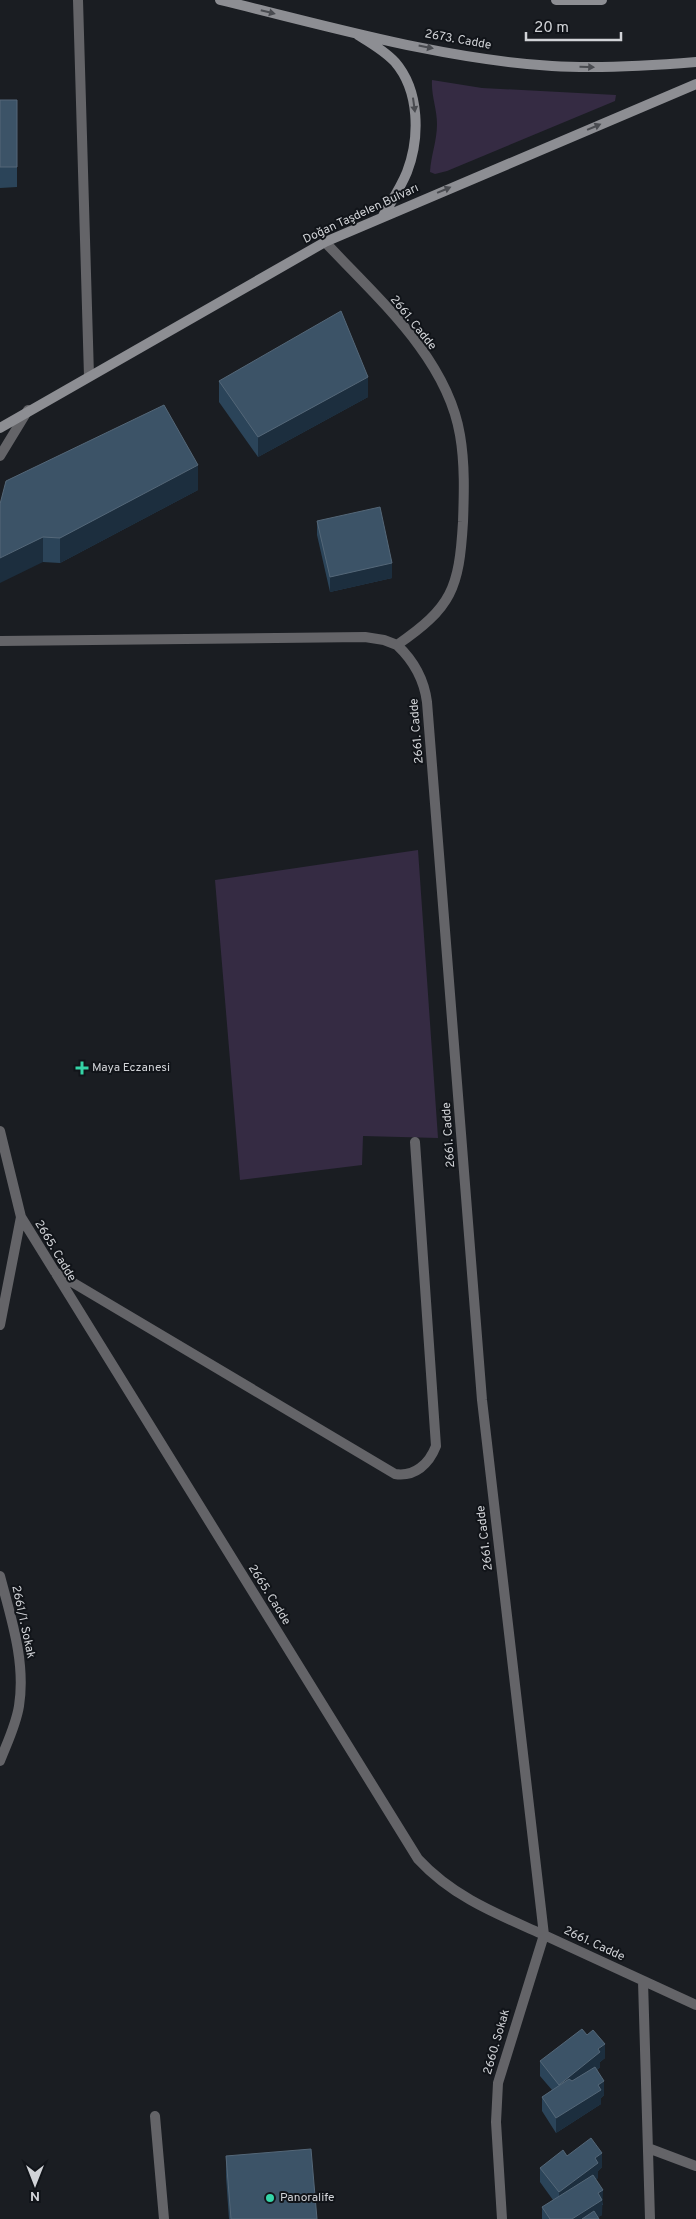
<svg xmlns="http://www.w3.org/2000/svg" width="696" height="2219" font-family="Overpass,sans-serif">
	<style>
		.green { fill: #352b43 }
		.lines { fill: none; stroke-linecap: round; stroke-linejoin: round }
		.lane { stroke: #646468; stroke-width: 10 }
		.street { stroke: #646468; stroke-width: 10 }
		.secondary { stroke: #8d8e93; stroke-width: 10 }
		.wall { fill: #2b4459 }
		.shaded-wall { fill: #1c2e3e }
		.building { fill: #3c5367; stroke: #546778 }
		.oneway { fill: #494b50 }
		.poi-dot { fill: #35d4a7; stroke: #111419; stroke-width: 2 }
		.labels { text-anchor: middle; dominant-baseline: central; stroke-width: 4; stroke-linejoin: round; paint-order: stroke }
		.street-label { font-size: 12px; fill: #d1d3d7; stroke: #111419 }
		.poi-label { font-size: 12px; fill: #d1d3d7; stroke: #111419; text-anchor: start }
	</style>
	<rect width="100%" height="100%" fill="#1a1d22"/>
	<path class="green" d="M 432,80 L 482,88 L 616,95 L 615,101 L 447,171 L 435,174 L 430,172 C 431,155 437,141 437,124 C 437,109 431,95 432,80 Z
		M 418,850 L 438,1138 L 363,1136 L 362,1165 L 240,1180 L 215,880 Z"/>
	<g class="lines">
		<path class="lane" d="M 78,0 L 89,376"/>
		<path class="street" d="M 325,242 C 376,297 447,357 460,435 C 465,464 464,494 463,522 C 459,589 452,607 397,645 C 414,661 424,679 427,702 L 482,1400 L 544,1935 L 696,2005
			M 0,456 L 28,410
			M 0,641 L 365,637 L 384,640 L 397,645
			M 0,1131 L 21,1217 L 0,1325
			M 21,1217 L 418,1859 C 453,1897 497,1914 544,1935 L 498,2083 L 496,2122 L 502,2219
			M 55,1272 L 395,1474 C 415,1477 429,1464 436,1446 L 415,1142
			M 0,1576 C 11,1618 26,1662 19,1706 C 16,1725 7,1743 0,1761
			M 643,1981 L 650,2219
			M 155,2116 L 164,2219
			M 648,2148 L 696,2166"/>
		<path class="secondary" d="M 220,0 C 329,26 440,59 552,66 C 600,69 648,66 696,62
			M 556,0 L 602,0
			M 358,35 C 371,43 385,51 395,62 C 420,91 420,138 407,172 C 401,187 391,202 383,216
			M 0,428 L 325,242 L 696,84"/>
	</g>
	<path class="wall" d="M 0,100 L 17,100 L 17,187 L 0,188 Z
		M 219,381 L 368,397 L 258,457 L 219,402 Z
		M 198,490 L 60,563 L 43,562 L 0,504 Z
		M 317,521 L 392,578 L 330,592 L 317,535 Z
		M 605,2058 L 600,2062 L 600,2067 L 597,2070 L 604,2095 L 601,2098 L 601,2104 L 556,2133 L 542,2111 L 542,2097 L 552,2090 L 540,2076 L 540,2061 Z
		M 226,2156 L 317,2219 L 229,2219 L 226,2177 Z
		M 567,2156 L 602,2167 L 598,2171 L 598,2178 L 596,2179 L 603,2205 L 602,2205 L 602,2215 L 598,2217 L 599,2219 L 542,2219 L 542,2207 L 553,2200 L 540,2182 L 540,2168 Z"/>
	<path class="shaded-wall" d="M 368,377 L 368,397 L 258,457 L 258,437 Z
		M 198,465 L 198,490 L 60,563 L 60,538 Z
		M 43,537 L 43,562 L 0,583 L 0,558 Z
		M 392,563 L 392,578 L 330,592 L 330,577 Z
		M 605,2044 L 605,2058 L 600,2062 L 600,2067 L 559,2099 L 559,2085 Z
		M 604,2081 L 604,2095 L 601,2098 L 601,2104 L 556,2133 L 556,2118 L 598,2085 Z
		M 602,2153 L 602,2167 L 598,2171 L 598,2178 L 559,2207 L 559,2192 L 595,2158 Z
		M 603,2190 L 602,2215 L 595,2219 L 572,2219 L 598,2193 Z"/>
	<path class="building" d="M 0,100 L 17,100 L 17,167 L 0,167 Z
		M 341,311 L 368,377 L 258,437 L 219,381 Z
		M 164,405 L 198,465 L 60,538 L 43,537 L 0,558 L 0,504 L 6,481 Z
		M 380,507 L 392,563 L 330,577 L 317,521 Z
		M 582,2029 L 587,2035 L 593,2030 L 605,2044 L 598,2049 L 600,2052 L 559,2085 L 540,2061 Z
		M 595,2067 L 604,2081 L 598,2085 L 601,2090 L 556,2118 L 542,2097 L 569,2079 L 572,2081 Z
		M 591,2138 L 602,2153 L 595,2158 L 598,2163 L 559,2192 L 540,2168 L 563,2150 L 567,2156 Z
		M 311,2149 L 317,2219 L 231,2219 L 226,2156 Z
		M 593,2175 L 603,2190 L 598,2193 L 602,2200 L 572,2219 L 550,2219 L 542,2207 Z
		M 594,2211 L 599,2219 L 582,2219 Z"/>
	<defs><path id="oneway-solid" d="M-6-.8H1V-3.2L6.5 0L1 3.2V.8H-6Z" transform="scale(1.25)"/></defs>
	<g class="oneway">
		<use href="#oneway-solid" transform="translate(268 12) rotate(14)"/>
		<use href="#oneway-solid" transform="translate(426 47) rotate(11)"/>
		<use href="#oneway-solid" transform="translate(587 67) rotate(2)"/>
		<use href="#oneway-solid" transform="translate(414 105) rotate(82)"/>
		<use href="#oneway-solid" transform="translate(594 127) rotate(-23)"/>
		<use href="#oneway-solid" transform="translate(444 190) rotate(-23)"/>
	</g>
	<g class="poi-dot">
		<path d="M79.5 1060.5h5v5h5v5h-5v5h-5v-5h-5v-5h5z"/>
		<circle cx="270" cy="2198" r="5"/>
	</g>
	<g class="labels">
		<g class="street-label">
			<text transform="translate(458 40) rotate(10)">2673. Cadde</text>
			<text transform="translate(361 214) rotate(-25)">Doğan Taşdelen Bulvarı</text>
			<text transform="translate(413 323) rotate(51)">2661. Cadde</text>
			<text transform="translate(417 731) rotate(-95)">2661. Cadde</text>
			<text transform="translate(449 1135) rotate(-94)">2661. Cadde</text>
			<text transform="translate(55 1251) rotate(59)">2665. Cadde</text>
			<text transform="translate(485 1538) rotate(-97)">2661. Cadde</text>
			<text transform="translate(269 1595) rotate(58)">2665. Cadde</text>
			<text transform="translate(23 1622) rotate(78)">2661/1. Sokak</text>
			<text transform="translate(594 1944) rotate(25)">2661. Cadde</text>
			<text transform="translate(497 2042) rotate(-74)">2660. Sokak</text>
		</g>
		<g class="poi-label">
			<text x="92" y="1068">Maya Eczanesi</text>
			<text x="280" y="2198">Panoralife</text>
		</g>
	</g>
	<g transform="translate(35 2184) rotate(180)" stroke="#111419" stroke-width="4" paint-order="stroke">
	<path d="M0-4L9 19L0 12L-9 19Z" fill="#d1d3d7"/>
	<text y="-8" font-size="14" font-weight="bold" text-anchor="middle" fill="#d1d3d7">N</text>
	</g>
	<path d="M526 32v8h95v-8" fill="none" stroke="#d1d3d7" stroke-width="2.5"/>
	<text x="534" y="32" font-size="15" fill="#d1d3d7" stroke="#111419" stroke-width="4" paint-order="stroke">20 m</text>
</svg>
